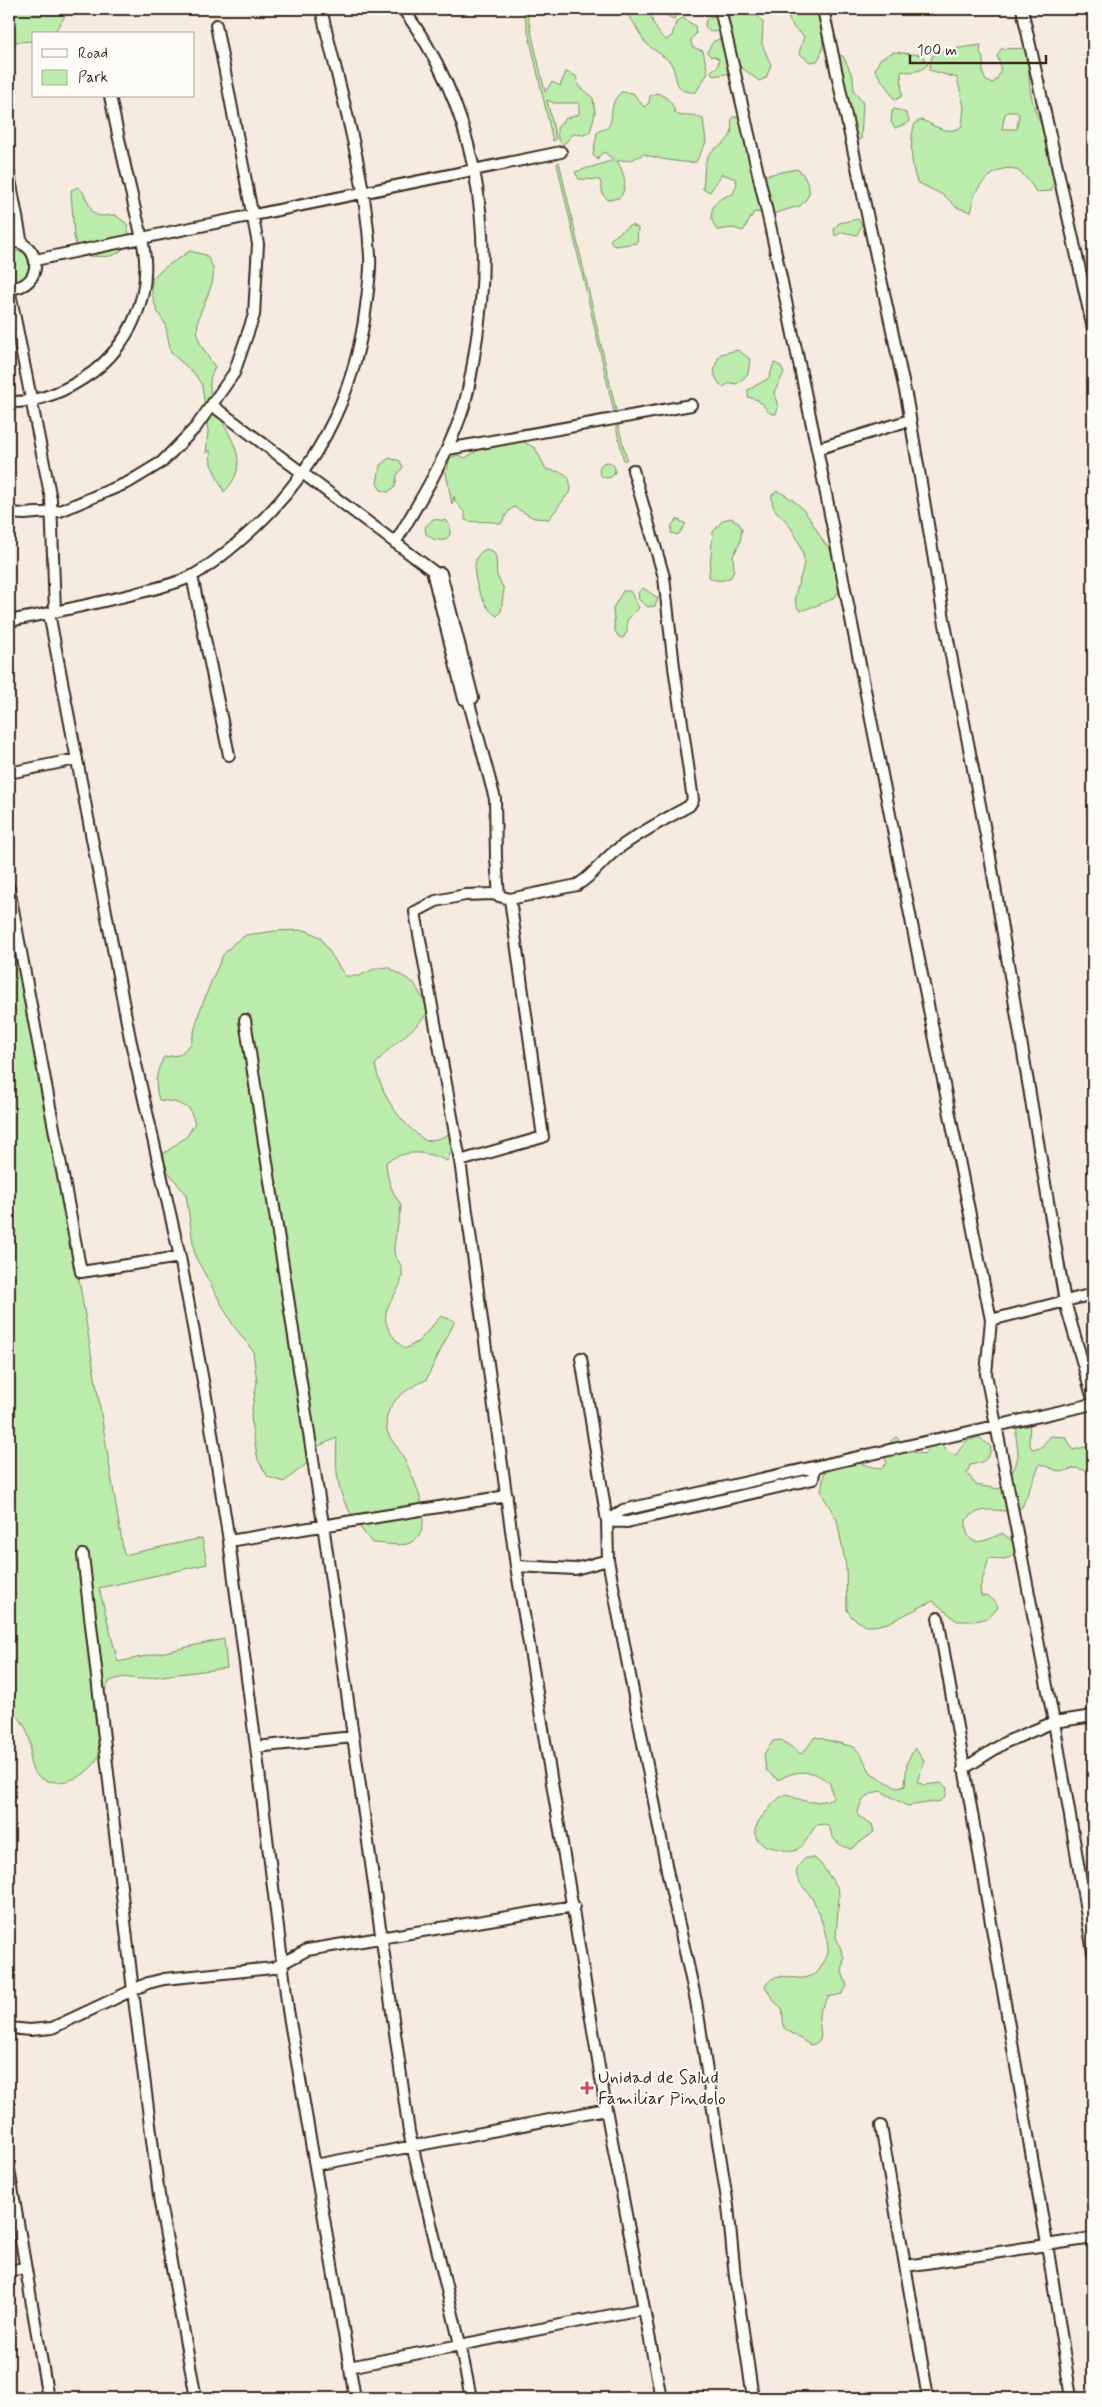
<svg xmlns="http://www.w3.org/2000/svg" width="1102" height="2407" font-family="Mynerve,sans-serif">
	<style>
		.green { fill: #bcecac; stroke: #7c8b65; fill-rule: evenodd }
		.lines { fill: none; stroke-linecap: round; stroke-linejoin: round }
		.street-casing { stroke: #3b2a1e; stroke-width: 14 }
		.street { stroke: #fdfcf7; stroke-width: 10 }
		.poi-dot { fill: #d1495b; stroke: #fdfcf7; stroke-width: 2 }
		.labels { text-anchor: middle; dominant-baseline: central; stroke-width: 4; stroke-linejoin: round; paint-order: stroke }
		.poi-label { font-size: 18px; fill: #3b2a1e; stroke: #fdfcf7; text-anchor: start }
	</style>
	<rect width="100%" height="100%" fill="#f6ebe1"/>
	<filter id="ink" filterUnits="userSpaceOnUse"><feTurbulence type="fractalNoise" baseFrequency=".02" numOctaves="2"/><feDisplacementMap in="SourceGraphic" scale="10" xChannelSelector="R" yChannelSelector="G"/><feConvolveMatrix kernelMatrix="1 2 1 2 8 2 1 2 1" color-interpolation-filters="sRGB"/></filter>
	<g filter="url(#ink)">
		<path class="green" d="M 9,9 L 65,9 L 65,16 L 53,34 L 34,34 L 34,41 L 17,42 L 9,39 Z
			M 523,9 L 526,9 L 545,92 L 552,82 L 560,86 L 566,72 L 576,76 L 579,87 L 593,98 L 595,113 L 590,132 L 584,135 L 573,134 L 563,145 L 558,139 L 557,128 L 565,119 L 579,114 L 579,103 L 554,103 L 547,100 L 556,139 L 553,141 Z
			M 606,9 L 650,9 C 650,19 658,35 666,40 L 672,36 L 676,22 L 683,18 L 695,26 L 696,34 L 691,39 L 692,47 L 703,51 L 708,73 L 696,92 C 670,94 680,73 669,61 C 662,54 652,50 645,42 C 638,34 635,19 625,14 C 619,11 612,12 606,9 Z
			M 666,9 L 681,9 L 674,19 L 668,16 Z
			M 693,9 L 716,9 L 709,15 L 701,15 Z
			M 725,9 C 745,9 749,6 763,22 L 762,44 L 771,65 L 766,78 L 759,81 L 736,63 L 738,63 L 731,52 Z
			M 783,9 L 817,9 C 823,23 827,49 817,61 L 810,62 L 799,53 L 804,36 L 794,28 Z
			M705 24a8 8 0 1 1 16 0a8 8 0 1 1-16 0Z
			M 721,38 L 724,40 L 730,70 L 726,74 L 713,76 L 711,71 L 718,66 L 719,59 L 714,56 L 711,57 L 707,52 L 713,42 Z
			M 981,45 L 980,52 L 983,59 L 983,74 L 986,81 L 993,83 C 1002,74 1002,67 997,56 L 1001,49 L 1030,48 C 1026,80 1031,124 1058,145 L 1056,175 L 1051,191 L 1036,192 C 1031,184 1024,173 1015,169 C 999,164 979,183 974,196 C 973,201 973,207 971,212 L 956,207 L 945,196 L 917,182 C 911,167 909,139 915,123 L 921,120 C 934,124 947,137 962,126 L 964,107 L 957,78 L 929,70 L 932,56 L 946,50 ZM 1008,112 L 1016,112 L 1019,114 L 1017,129 L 1002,129 L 1005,114 Z
			M 894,52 L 922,55 L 928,64 C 922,72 910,73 901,71 L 902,96 L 895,100 L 875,70 L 880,59 Z
			M 836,55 L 843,56 L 853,77 L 854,91 L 863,103 L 861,140 L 849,141 L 844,131 L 848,105 Z
			M 621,92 L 633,93 L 644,107 L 649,103 L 650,96 L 657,93 C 667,97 673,102 675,113 L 682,116 C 690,114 695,115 703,119 L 706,142 L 696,162 C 685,164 654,158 644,154 L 631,160 L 617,161 C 624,172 629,188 619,198 L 608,200 L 603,195 L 600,180 L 579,179 L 575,172 L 614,160 L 604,152 L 598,157 L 598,160 L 593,155 L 597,133 C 600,129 605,130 608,127 C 615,119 607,105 621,92 Z
			M 895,109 L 906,113 L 909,120 L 908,123 L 895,128 L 891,122 L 892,111 Z
			M 733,117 L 740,117 L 761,179 L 767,175 L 797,169 L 803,174 L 809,187 L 809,194 L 805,201 L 800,206 L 772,214 L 754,212 L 743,231 L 733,228 L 717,230 C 705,212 714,198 733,194 L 737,184 L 736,179 L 722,174 L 710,192 L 703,189 C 705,177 702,160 712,151 C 719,146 726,143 730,136 C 734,129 729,124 733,117 Z
			M 559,162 L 616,410 L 614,412 L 557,164 Z
			M 78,187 L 83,192 L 93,213 L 100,216 L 115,215 L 127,224 L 130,240 C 116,261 107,256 84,256 L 76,244 L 74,237 L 71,190 Z
			M 858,219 L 862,225 L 857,235 L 842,232 L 835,236 L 834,229 L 839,223 Z
			M 631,225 L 638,228 L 637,243 L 614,246 L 610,240 C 612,238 628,226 631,225 Z
			M 9,250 L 23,252 C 35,266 27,283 9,282 Z
			M 190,251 L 206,255 C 208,258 212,264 213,268 C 217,292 191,312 199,340 C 202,349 210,359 215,367 C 213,372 210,377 210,382 C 208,422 263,453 224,492 L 211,464 L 210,450 L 206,454 L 208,431 L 202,385 L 194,373 L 171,353 L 165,323 L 157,311 L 152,294 L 152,278 L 164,268 Z
			M 738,350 L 750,359 L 748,374 L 737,384 L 730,383 L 723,387 C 711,377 713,366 721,354 Z
			M 774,363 L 781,366 L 784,373 L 774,392 L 778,407 L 776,414 C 767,415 766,407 761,402 L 760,403 L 758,400 L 748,397 L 748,390 L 769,378 Z
			M 618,425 L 627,459 L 624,461 L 616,427 Z
			M 491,439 L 522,441 L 535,448 L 546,469 C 563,474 569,469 571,490 L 549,519 L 534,518 L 514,507 L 508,512 L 501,524 C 486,519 477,524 465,520 L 465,513 L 455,501 L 454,496 L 452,504 L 446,473 L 450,458 L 458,455 L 465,458 L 479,450 Z
			M 389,458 L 400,461 L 403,467 L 397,475 L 395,487 L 388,492 L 381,490 L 377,484 L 380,465 Z
			M599 470a8 8 0 1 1 16 0a8 8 0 1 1-16 0Z
			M 777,491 C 804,503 809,518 823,541 C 825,545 828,546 831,549 C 841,558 844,581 838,593 C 833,602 810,607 800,611 C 786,595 808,574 803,555 C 801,544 793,530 786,521 C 777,511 771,510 772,495 Z
			M 731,518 L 738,522 L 742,529 L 740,543 L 733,556 L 734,570 L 731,577 C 724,581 716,582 709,577 L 713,532 L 723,520 Z
			M 433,519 L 447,521 L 450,527 L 450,535 L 445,540 L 435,540 L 426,534 L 425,527 Z
			M 677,519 L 686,524 L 678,535 L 671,533 L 672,525 Z
			M 486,549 L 493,551 L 496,557 L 497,576 L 504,589 L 501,611 L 497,616 C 481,608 462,559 486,549 Z
			M 643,588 L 658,598 L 655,606 L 648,607 L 639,600 L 638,593 Z
			M 623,591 L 630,591 L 639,608 L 627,620 L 627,632 L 623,638 L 619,637 L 615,631 L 613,608 Z
			M 9,919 L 80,1285 L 124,1555 L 202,1538 L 207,1564 L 99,1588 L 118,1662 L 224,1639 L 227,1668 L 138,1679 L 123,1677 L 110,1681 C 108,1685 105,1690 103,1695 C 99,1710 106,1728 102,1744 C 98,1768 80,1781 57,1782 C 46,1782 37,1778 32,1768 C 27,1758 32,1752 30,1742 C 28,1728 20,1717 9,1708 Z
			M 305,930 L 320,937 L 345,976 L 359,976 L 374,969 L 388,967 L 414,983 L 429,1010 C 415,1033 390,1043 375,1065 C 382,1097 400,1123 426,1141 L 441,1138 L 454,1131 L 453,1147 L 447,1161 C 425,1151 407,1149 386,1162 C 387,1179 391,1191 401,1205 C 400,1221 394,1236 394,1251 C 394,1258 401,1262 402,1269 C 406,1299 361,1310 405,1349 L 419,1341 L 441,1316 L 455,1321 L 426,1380 C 407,1388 381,1405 387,1430 C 389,1439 399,1448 403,1457 C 413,1476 439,1529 410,1543 C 401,1547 382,1543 372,1543 C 341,1503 334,1490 337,1438 L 318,1446 L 310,1461 L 284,1482 L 268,1477 L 258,1460 L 252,1429 L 251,1414 L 257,1382 L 253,1351 L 233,1325 L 195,1256 L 186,1195 L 167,1170 L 162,1155 L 187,1136 L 195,1123 L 189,1108 L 174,1102 L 159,1100 C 154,1083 156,1072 164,1057 L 179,1055 L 191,1044 L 199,1013 L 211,982 L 223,955 L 234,943 L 246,935 L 275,931 Z
			M 1030,1418 L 1029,1442 L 1032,1449 L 1040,1448 L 1051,1436 L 1066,1437 L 1073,1450 L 1093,1445 L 1093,1487 L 1090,1471 L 1075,1468 L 1061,1472 L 1040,1464 L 1022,1507 L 1015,1512 C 998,1511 980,1505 966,1520 C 965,1550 983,1543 1002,1533 L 1014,1542 L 1015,1550 L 1011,1557 L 1003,1559 L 989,1558 L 980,1588 L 981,1596 C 990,1596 994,1599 998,1607 C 989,1623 973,1621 957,1621 L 933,1601 L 888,1623 L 874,1626 L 865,1626 L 852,1617 L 847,1610 L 846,1566 L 837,1520 L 821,1492 L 824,1473 L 851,1461 L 881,1469 L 887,1463 C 882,1452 886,1444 896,1437 C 908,1446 910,1456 927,1453 L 926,1445 L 927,1437 L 936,1433 C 942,1443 943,1453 956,1455 L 965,1442 L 979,1437 L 991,1447 C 990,1460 982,1463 970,1465 L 967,1473 L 976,1485 L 999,1489 C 1008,1480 1017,1467 1018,1455 C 1018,1438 1009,1428 1030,1418 Z
			M 752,1485 L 754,1488 L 622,1521 L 621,1515 Z
			M 815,1737 L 854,1747 L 860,1753 L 871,1773 L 897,1788 L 905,1786 L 907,1762 L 915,1748 L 924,1761 L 917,1782 L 924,1785 L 941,1783 L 947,1788 L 946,1795 L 941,1801 L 907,1806 L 881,1791 C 867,1793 858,1802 858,1816 L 872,1824 L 874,1832 L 851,1849 C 839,1846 832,1840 830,1828 L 824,1824 L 817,1825 C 810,1832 806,1844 798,1849 C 791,1854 786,1850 779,1849 C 751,1845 748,1830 767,1811 C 773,1804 778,1797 787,1794 C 803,1802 816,1805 833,1798 L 830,1783 C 813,1769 797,1769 778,1780 L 766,1770 L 764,1754 L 773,1741 L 781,1740 L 801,1754 C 808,1749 809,1743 815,1737 Z
			M 806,1858 L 814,1858 L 820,1863 L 838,1888 L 839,1896 L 836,1937 L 844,1957 L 842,1972 L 847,1986 L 842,1994 L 828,1997 C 826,2002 822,2006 820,2011 C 815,2023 830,2042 810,2045 L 784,2028 L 782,2008 L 773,2000 L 765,1986 C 775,1972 782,1977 797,1978 C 804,1979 810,1976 817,1973 C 820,1968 827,1959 828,1952 C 829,1941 819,1910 813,1900 C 804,1884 785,1876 806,1858 Z"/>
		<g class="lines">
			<defs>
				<path id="street" d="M 720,9 L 770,225 L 817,449 L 991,1320 L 986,1374 L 1054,1722 L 1093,1952
					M 823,9 L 907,400 L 944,619 L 989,851 L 1065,1302 L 1093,1399
					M 1022,9 L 1093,329
					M 9,174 L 22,244
					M 9,242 C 43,239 45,289 9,288
					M 35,260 L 561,152
					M 9,288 L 51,499 L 55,612
					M 9,402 C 40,403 68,390 93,372 C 127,345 148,304 145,260 C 144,239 136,217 132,196 C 124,163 117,130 110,96
					M 213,406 L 437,574
					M 448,449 L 691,405
					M 817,449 L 910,420
					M 633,470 L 664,577 L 674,667 L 693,800 L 689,806 C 664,820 638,833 615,851 C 602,861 592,877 577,885 L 510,899 L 492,894 L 465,895 L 436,901 L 415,912 L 460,1161 L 516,1566 L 606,2109 L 661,2398
					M 9,513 L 24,514 L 60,511 L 129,482 L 162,462 L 196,427 L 234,373 L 254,315 L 258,244 L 216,25
					M 395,543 C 420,501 445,460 461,415 C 470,390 473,362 477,337 C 494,221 474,104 403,9
					M 441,573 L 473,698
					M 433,575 L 464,699
					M 192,576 L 229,755
					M 49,613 L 130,1038 L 180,1257 L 208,1408 L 229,1541 L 256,1747 L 288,2010 L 355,2398
					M 9,621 C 51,613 93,604 134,594 C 153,589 172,585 190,577 C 209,567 227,552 243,538 C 313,477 355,398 366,306 C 368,290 371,272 370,256 C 366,173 340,90 321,9
					M 468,699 L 495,799 L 496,858 L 499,896
					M 9,773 L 77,759
					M 9,888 L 81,1272 L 180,1257
					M 245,1020 L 323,1524 L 409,2132 L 460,2344 L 471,2398
					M 460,1161 L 543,1137 L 510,899
					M 991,1320 L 1093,1294
					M 607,1521 L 623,1510 L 1093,1404
					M 607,1521 L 627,1522 L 813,1479 L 815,1467
					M 229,1541 L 507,1496
					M 83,1555 L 133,1991 L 160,2203 L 196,2398
					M 608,1560 L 668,1875 L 696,2001 L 728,2206 L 735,2277 L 753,2398
					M 516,1566 L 575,1569 L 608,1560 L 607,1521 L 581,1358
					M 938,1618 L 1047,2244 L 1071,2398
					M 256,1747 L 353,1737
					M 963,1769 L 1006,1742 L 1054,1722 L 1093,1716
					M 9,2028 L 30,2030 L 52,2028 L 148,1983 L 164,1979 L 273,1968 L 307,1950 L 574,1906
					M 881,2126 L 928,2398
					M 315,2165 L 606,2109
					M 9,2170 L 48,2398
					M 906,2266 L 1093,2238
					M 9,2271 L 24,2268
					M 349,2367 L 642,2309"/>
			</defs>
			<use href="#street" class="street-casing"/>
			<use href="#street" class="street"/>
		</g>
	</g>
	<path class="poi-dot" d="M584.5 2080.5h5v5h5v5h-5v5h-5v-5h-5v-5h5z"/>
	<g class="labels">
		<g class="poi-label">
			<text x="598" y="2078">Unidad de Salud<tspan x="598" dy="21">Familiar Pindolo</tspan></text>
		</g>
	</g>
	<rect width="1102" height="2407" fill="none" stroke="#fdfcf7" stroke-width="30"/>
	<rect x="15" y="15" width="1072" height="2377" fill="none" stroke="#3b2a1e" stroke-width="2" filter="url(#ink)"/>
	<rect x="32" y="32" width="162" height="65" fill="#fdfcf7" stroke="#afa8a0"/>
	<rect x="42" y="49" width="25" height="8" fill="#fdfcf7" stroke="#afa8a0"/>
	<text x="78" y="58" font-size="15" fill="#3b2a1e">Road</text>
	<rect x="42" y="70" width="25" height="15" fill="#bcecac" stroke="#afa8a0"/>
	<text x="78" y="82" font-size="15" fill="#3b2a1e">Park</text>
	<path d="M910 55v8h136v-8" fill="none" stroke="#3b2a1e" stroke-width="2.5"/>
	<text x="917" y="55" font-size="15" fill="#3b2a1e" stroke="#fdfcf7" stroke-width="4" paint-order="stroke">100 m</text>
</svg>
